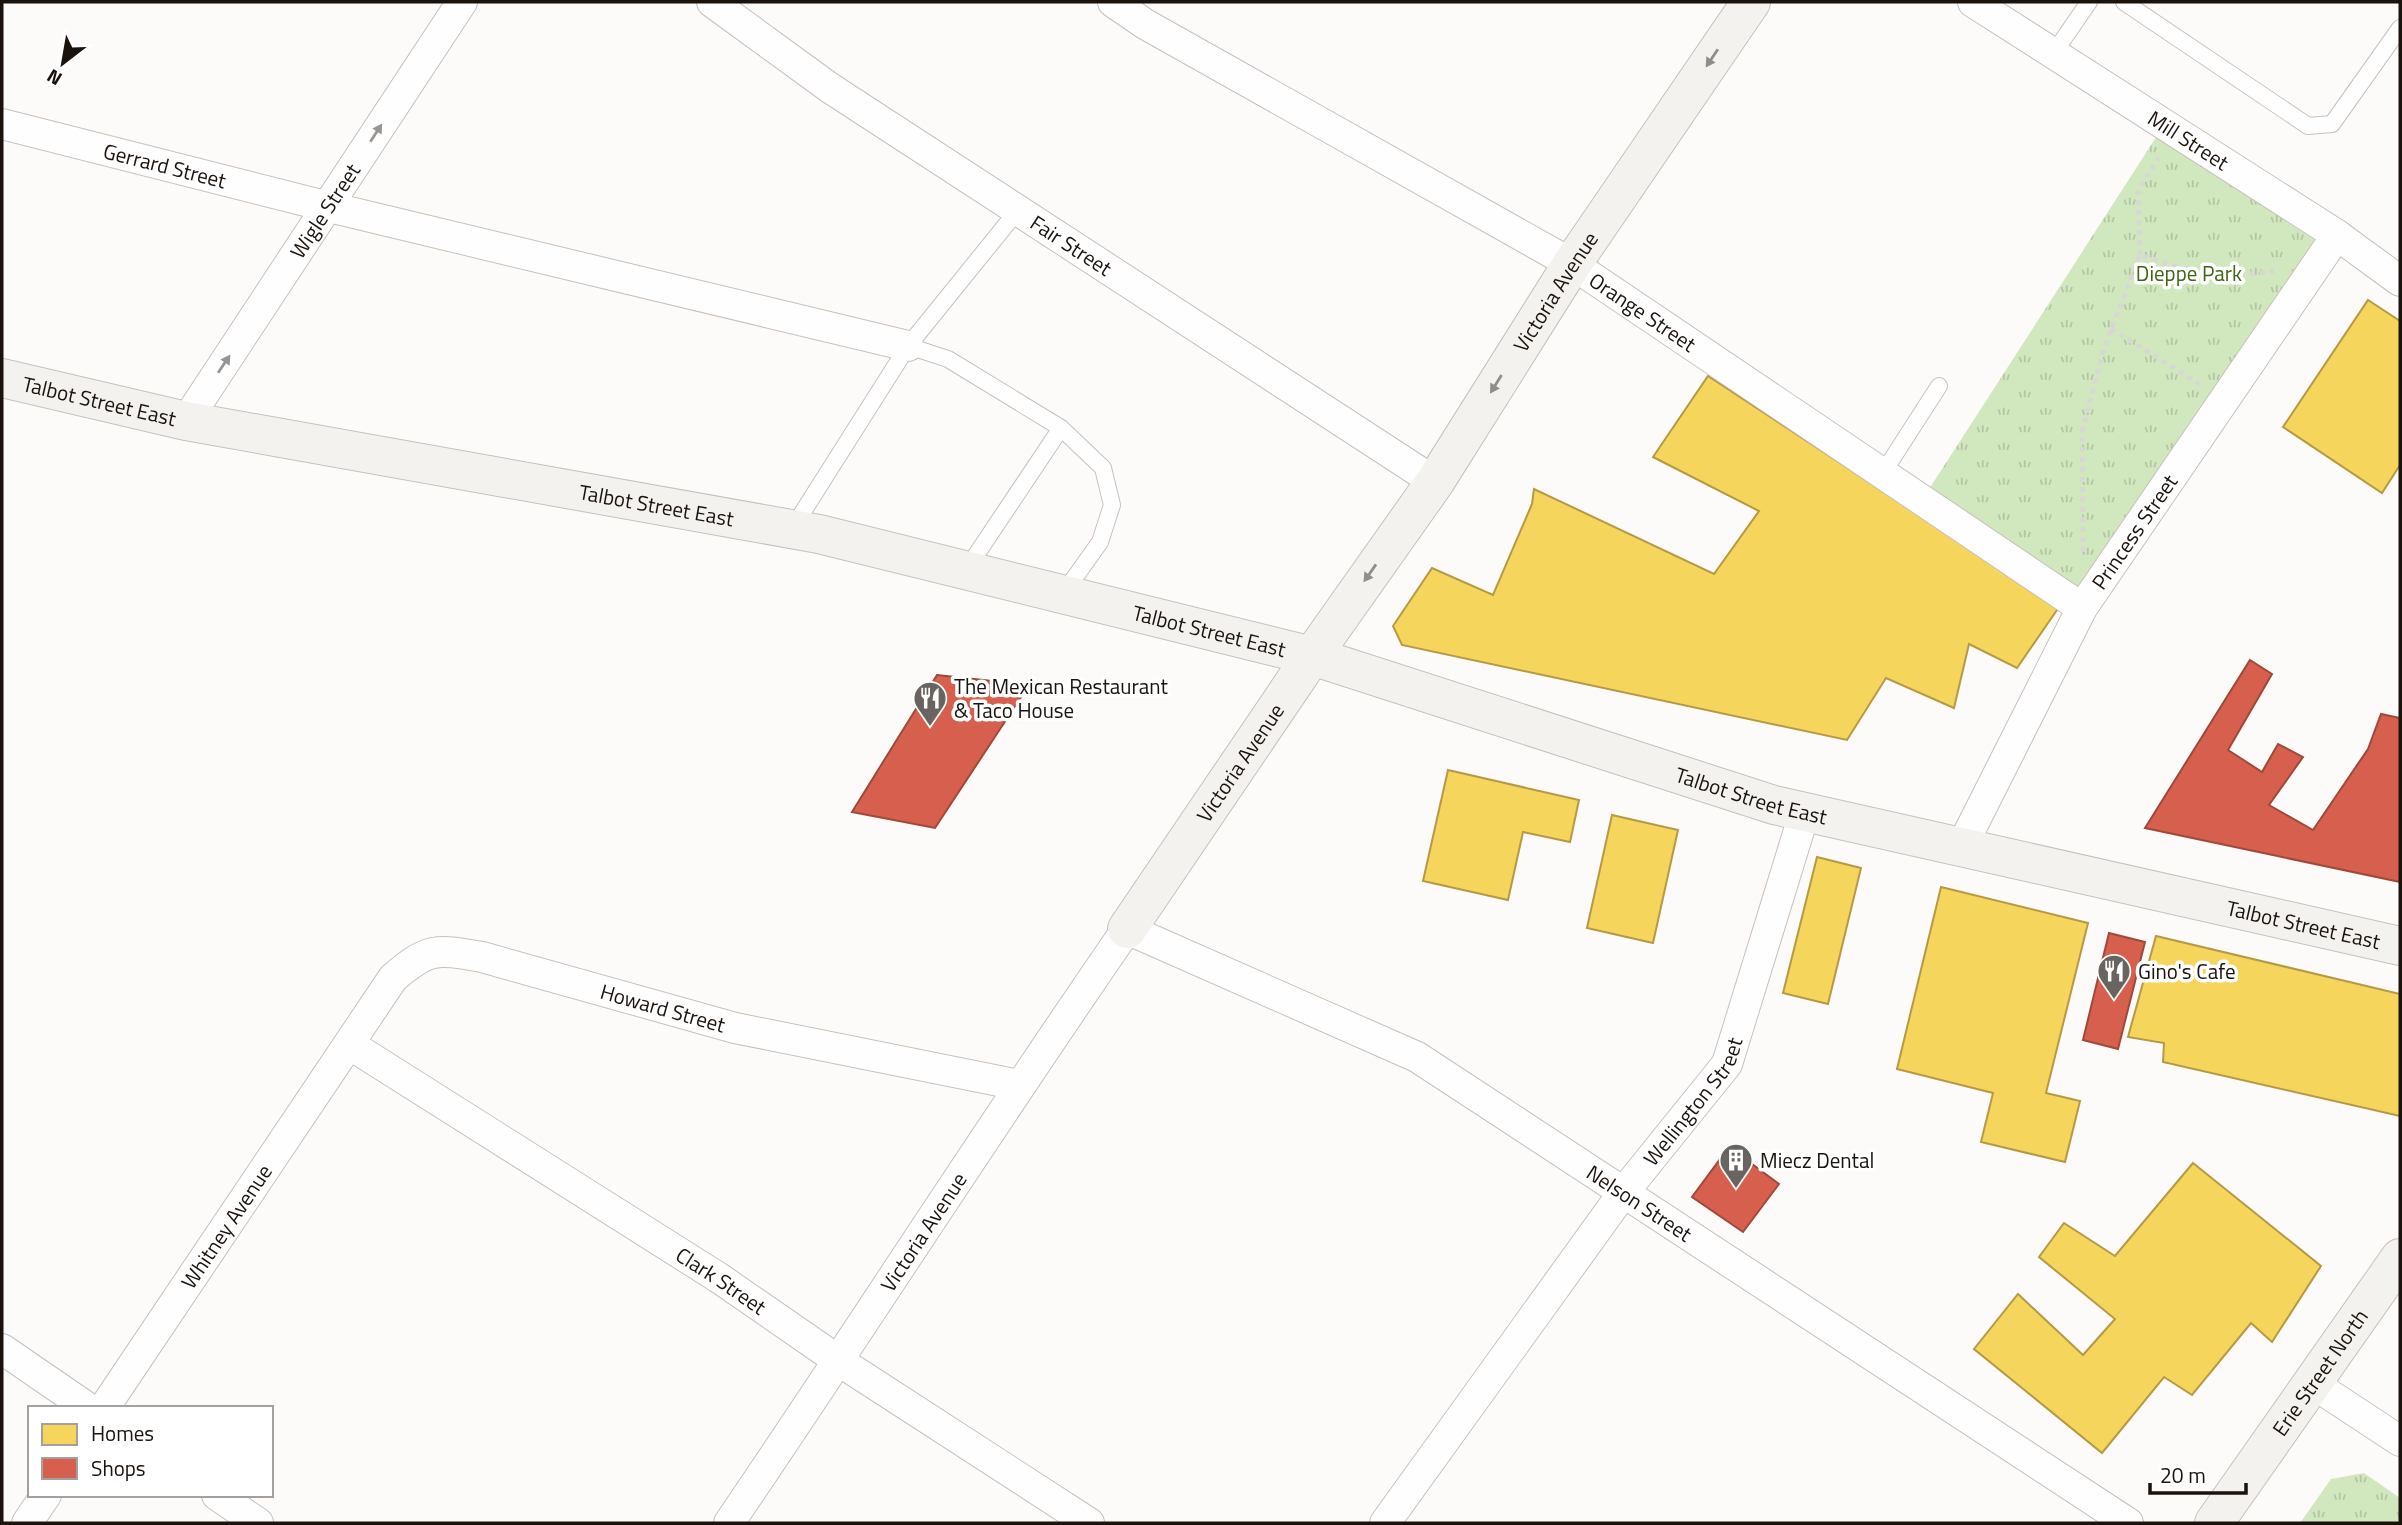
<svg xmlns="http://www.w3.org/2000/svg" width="2402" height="1525" font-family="'Titillium Web',sans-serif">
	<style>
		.grass { fill: url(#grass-tufts) }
		.homes { fill: #f6d55c; stroke: #b49a44; stroke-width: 2 }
		.shops { fill: #d6604d; stroke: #9e493a; stroke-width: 2 }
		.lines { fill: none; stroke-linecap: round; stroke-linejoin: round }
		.lane-casing { stroke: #c6c1bd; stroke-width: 18 }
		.street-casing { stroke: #c6c1bd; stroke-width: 32 }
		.secondary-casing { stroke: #c6c1bd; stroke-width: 40 }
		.path { stroke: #d8d7d6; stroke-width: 4.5; stroke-dasharray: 5 5; stroke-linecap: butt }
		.lane { stroke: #fffefe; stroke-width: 16 }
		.street { stroke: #fffefe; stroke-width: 30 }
		.secondary { stroke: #f4f2ee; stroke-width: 38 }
		.oneway { fill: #928d89 }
		.oneway2 { fill: #989492 }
		.labels { text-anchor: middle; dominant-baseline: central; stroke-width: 7; stroke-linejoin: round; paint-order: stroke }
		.street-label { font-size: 21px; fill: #1a120d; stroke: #fff }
		.park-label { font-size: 21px; fill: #3e6415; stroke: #fff }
		.poi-label { font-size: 21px; fill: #1a120d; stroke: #fff; text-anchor: start }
	</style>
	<defs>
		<pattern id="grass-tufts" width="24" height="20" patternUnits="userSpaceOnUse" patternTransform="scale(1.75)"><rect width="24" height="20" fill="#d1e7be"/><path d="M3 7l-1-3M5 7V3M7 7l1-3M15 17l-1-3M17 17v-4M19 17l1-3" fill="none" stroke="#b3c5a2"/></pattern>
	</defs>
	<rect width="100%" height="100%" fill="#fdfbf9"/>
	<path class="grass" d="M 2164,125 L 2337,235 L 2082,608 L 1922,500 Z
		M 2364,1473 L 2400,1498 L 2400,1523 L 2300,1523 L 2331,1479 Z"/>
	<path class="homes" d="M 2368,300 L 2400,321 L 2400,465 L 2382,493 L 2283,427 Z
		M 1708,376 L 2059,607 L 2017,668 L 1969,644 L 1954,708 L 1886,678 L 1847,740 L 1402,645 L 1393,626 L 1432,568 L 1493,595 L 1532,504 L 1534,489 L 1714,574 L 1759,511 L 1653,457 Z
		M 1448,770 L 1579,800 L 1570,842 L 1523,832 L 1508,900 L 1423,881 Z
		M 1612,815 L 1678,830 L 1653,943 L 1587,928 Z
		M 1817,857 L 1861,868 L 1828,1004 L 1783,993 Z
		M 1941,887 L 2088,923 L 2046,1093 L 2080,1101 L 2065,1162 L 1981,1142 L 1993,1093 L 1897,1069 Z
		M 2156,936 L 2400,994 L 2400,1116 L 2163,1062 L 2164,1043 L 2128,1037 Z
		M 2193,1163 L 2321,1266 L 2272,1342 L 2251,1323 L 2192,1395 L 2164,1377 L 2102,1453 L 1974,1349 L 2018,1294 L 2083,1355 L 2115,1319 L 2039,1257 L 2064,1223 L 2115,1256 Z"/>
	<path class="shops" d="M 2250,660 L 2272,674 L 2228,750 L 2262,772 L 2278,744 L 2303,757 L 2269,805 L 2313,830 L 2368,749 L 2381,714 L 2400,718 L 2400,882 L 2145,828 Z
		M 937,675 L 1029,685 L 935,828 L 852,812 Z
		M 2109,933 L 2145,942 L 2118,1049 L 2083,1040 Z
		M 1729,1147 L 1779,1184 L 1743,1232 L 1692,1197 Z"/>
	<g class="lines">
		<defs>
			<path id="lane" d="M 2124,2 L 2308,126 L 2332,124 L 2400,28
				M 2053,54 L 2089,2
				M 908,346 L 948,359 L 1061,428 L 1103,468 L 1112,505 L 1100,542 L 1063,594
				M 1883,473 L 1939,386
				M 792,529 L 908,346 L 1018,210
				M 966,570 L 1061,428"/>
			<g id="street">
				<path id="s1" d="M 712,2 L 830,88 L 1435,482"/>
				<path id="s2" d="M 1113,2 L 1145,24 L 1572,264 L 2082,608"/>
				<path id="s3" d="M 1973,2 L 2337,235 L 2400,281"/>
				<path id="s4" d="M 2,124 L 329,207 L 908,346"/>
				<path id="s5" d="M 186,421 L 462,2"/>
				<path id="s6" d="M 1962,846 L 2082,608 L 2337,235"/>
				<path id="s7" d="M 349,1044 L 719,1278 L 839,1361 L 1089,1523"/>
				<path d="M 2,1349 L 88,1408"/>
				<path d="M 2312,1383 L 2400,1441"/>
				<path id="s8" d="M 104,1408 L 393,978 C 429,947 436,949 482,957 L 735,1028 L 1019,1085"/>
				<path d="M 217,1495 L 258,1523"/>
				<path d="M 27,1523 L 46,1495"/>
				<path id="s9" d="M 729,1523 C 863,1326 991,1125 1127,929 L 1417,1057 L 2128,1523"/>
				<path id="s10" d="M 1385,1523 L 1623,1193 L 1727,1064 L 1805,811"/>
			</g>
			<g id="secondary">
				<path id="s11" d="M 2,378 L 186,421 L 819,534 L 1312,656 L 1774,805 L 2400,946"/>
				<path id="s12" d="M 1127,929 L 1312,656 L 1435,482 L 1572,264 L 1751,2"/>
				<path id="s13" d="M 2214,1523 L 2400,1258"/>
			</g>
		</defs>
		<use href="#lane" class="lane-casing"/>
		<use href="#street" class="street-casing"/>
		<use href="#secondary" class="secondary-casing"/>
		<path class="path" d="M 2140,255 L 2138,190 L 2159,158
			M 2111,329 L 2200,384
			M 2083,552 L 2082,432 L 2103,351 L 2140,255 L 2211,278 L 2276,271"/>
		<use href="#lane" class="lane"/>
		<use href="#street" class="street"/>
		<use href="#secondary" class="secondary"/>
	</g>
	<defs><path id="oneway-solid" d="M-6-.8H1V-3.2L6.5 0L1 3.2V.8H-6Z" transform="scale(1.75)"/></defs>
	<g class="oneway">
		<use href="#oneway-solid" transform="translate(1712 58) rotate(124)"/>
		<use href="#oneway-solid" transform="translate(1496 384) rotate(122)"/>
		<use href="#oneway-solid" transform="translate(1370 573) rotate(125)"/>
	</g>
	<g class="oneway2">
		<use href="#oneway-solid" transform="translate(376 133) rotate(-57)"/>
		<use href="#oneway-solid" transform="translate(224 364) rotate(-56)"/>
	</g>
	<defs>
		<symbol id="restaurant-pin" viewBox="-11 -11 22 30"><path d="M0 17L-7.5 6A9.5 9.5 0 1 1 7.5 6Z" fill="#696460" stroke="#fff"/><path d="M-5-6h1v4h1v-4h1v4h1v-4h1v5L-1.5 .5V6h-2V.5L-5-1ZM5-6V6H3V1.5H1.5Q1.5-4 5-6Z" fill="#fff"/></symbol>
		<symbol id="building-pin" viewBox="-11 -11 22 30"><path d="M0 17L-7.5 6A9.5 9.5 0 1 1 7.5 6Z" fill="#696460" stroke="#fff"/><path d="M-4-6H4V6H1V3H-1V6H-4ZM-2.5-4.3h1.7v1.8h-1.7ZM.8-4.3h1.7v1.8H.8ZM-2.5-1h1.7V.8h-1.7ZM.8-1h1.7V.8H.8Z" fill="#fff"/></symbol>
	</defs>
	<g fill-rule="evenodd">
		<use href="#restaurant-pin" x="911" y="679" width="38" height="52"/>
		<use href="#restaurant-pin" x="2095" y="952" width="38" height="52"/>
		<use href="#building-pin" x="1717" y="1141" width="38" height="52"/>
	</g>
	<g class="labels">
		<g class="street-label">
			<text stroke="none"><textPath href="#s3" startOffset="256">Mill Street</textPath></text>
			<text stroke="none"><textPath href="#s4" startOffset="168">Gerrard Street</textPath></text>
			<text stroke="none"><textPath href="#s5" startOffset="252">Wigle Street</textPath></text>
			<text stroke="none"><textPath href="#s1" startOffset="434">Fair Street</textPath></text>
			<text stroke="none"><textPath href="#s12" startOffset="768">Victoria Avenue</textPath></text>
			<text stroke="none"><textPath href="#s2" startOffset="614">Orange Street</textPath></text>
			<text stroke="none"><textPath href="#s11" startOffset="100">Talbot Street East</textPath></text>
			<text stroke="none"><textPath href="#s11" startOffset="667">Talbot Street East</textPath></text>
			<text stroke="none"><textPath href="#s6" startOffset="359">Princess Street</textPath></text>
			<text stroke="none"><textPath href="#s11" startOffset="1234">Talbot Street East</textPath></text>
			<text stroke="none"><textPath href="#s12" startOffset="201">Victoria Avenue</textPath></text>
			<text stroke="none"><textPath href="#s11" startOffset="1801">Talbot Street East</textPath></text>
			<text stroke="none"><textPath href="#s11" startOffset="2368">Talbot Street East</textPath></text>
			<text stroke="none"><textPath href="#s8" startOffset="803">Howard Street</textPath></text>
			<text stroke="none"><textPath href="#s10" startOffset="523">Wellington Street</textPath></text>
			<text stroke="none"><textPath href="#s9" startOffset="1298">Nelson Street</textPath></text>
			<text stroke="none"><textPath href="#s8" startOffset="219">Whitney Avenue</textPath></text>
			<text stroke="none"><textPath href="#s9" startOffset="350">Victoria Avenue</textPath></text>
			<text stroke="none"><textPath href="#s7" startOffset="441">Clark Street</textPath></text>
			<text stroke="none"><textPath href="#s13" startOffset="184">Erie Street North</textPath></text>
		</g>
		<g class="park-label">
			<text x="2189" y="273">Dieppe Park</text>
		</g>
		<g class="poi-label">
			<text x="954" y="686">The Mexican Restaurant<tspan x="954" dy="24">&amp; Taco House</tspan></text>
			<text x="2138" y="971">Gino's Cafe</text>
			<text x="1760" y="1160">Miecz Dental</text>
		</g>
	</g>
	<rect width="2402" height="1525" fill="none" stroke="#1a120d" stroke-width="7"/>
	<rect x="28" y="1406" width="245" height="91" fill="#ffffff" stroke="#a3a09e" stroke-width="2"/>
	<rect x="42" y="1424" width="35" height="21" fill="#f6d55c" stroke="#a3a09e" stroke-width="2"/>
	<text x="91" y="1441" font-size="21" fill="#1a120d">Homes</text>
	<rect x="42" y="1458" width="35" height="21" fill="#d6604d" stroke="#a3a09e" stroke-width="2"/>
	<text x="91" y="1476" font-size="21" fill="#1a120d">Shops</text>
	<g transform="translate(63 63) rotate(211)" stroke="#ffffff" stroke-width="5" paint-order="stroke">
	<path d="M0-5L12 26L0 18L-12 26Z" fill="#1a120d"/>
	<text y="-10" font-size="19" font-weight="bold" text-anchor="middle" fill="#1a120d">N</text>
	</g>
	<path d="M2150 1483v10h96v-10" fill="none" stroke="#1a120d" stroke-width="3.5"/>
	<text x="2160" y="1483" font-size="21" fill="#1a120d" stroke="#ffffff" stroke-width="5" paint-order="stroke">20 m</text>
</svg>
